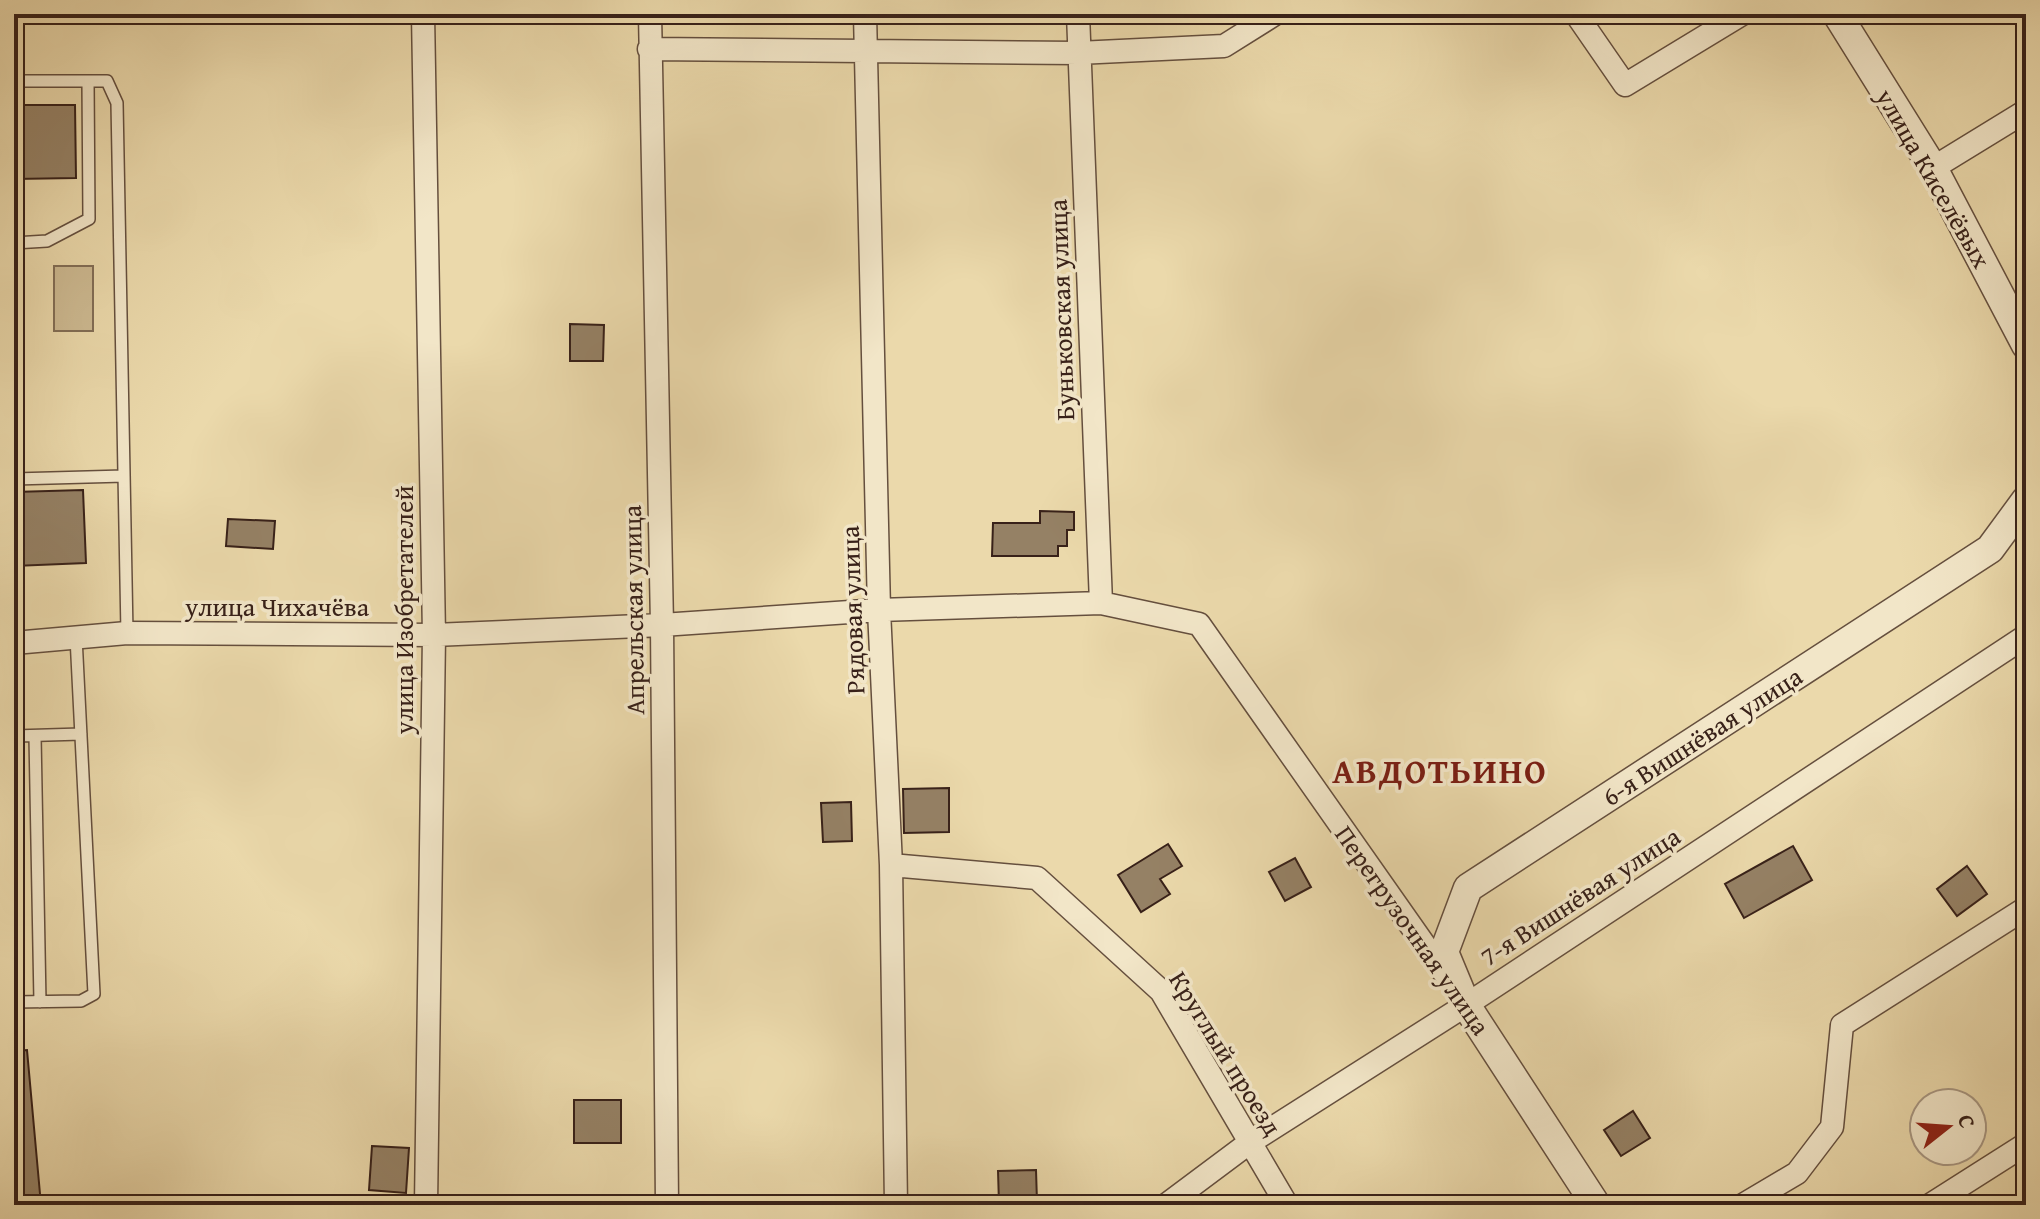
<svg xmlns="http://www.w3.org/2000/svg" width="2040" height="1219" font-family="'Gentium Book Plus',serif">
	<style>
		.green { fill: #cdba92; stroke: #826e56; stroke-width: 2 }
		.building { fill: #958165; stroke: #382119; stroke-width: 2 }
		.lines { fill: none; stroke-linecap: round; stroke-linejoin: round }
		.service-casing { stroke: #654f3e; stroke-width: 14 }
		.minor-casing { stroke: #654f3e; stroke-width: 25 }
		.tertiary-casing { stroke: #654f3e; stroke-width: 31 }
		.service { stroke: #f2e6c8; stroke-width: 11 }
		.minor { stroke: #f2e6c8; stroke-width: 22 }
		.tertiary { stroke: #f2e6c8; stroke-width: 28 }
		.labels { text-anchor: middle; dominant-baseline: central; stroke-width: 7; stroke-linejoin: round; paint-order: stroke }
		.street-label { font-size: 26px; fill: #382119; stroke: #f2e6c8 }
		.district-label { font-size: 34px; font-weight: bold; letter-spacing: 2px; fill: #7a1f14; stroke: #f2e6c8 }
	</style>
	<rect width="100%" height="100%" fill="#ebd9ab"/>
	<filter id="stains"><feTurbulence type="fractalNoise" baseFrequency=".0025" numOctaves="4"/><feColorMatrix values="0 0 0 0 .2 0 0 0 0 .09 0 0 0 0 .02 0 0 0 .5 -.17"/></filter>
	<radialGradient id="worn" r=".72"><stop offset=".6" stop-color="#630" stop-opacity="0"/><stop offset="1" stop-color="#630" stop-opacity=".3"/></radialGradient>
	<path class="green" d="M 54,266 L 93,266 L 93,331 L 54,331 Z"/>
	<path class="building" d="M 14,105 L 75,105 L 76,178 L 14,179 Z
		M 570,324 L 604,325 L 603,361 L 570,361 Z
		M 83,490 L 86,563 L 14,566 L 14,492 Z
		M 1040,511 L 1074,512 L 1074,530 L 1067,530 L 1067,546 L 1058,546 L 1058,556 L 992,556 L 993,523 L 1040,523 Z
		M 228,519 L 275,521 L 273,549 L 226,546 Z
		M 949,788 L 949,832 L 904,833 L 903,789 Z
		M 851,802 L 852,841 L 823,842 L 821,803 Z
		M 1168,844 L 1182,866 L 1160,879 L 1170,894 L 1141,912 L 1118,875 Z
		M 1793,846 L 1812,880 L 1744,918 L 1725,884 Z
		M 1295,858 L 1311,887 L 1285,901 L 1269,872 Z
		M 1967,866 L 1987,894 L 1957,916 L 1937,889 Z
		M 27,1050 L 41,1205 L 14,1205 L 14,1051 Z
		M 574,1100 L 621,1100 L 621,1143 L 574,1143 Z
		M 1633,1111 L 1650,1138 L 1621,1156 L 1604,1130 Z
		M 372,1146 L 409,1148 L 406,1193 L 369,1190 Z
		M 1036,1170 L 1037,1202 L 999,1204 L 998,1171 Z"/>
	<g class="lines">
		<defs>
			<path id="service" d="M 14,81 L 107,81 L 117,103 L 127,633
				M 14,243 L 47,241 L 89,219 L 88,81
				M 14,479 L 124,476
				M 14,736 L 81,734
				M 35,736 L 40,1002
				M 14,1002 L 81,1001 L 94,994 L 76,637"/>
			<path id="minor" d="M 423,14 L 434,635 L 426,1205
				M 650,14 L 662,625 L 667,1205
				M 865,14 L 879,610 L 891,865 L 896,1205
				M 1078,14 L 1101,603
				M 1576,14 L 1625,85 L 1742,14
				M 649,49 L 1078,53 L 1224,46 L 1275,14
				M 1933,168 L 2026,111
				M 14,643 L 127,633 L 434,635 L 662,625 L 879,610 L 1101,603 L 1199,624 L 1447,977
				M 891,865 L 1037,878 L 1161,991 L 1287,1205
				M 1166,1205 L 1249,1143 L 1466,1005 L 2026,636
				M 1743,1205 L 1797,1173 L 1832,1127 L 1842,1025 L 2026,908
				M 1930,1205 L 2026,1144"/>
			<path id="tertiary" d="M 1837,14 L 1933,168 L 2026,345
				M 1596,1205 L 1466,1005 L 1444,952 L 1468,888 L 1990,549 L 2026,500"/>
		</defs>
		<use href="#service" class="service-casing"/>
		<use href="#minor" class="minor-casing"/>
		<use href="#tertiary" class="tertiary-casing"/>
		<use href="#service" class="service"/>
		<use href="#minor" class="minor"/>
		<use href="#tertiary" class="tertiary"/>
	</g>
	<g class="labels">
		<g class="street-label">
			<text transform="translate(1934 178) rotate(60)">улица Киселёвых</text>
			<text transform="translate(1061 310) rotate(-92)">Буньковская улица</text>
			<text x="277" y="606">улица Чихачёва</text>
			<text transform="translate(403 610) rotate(-90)">улица Изобретателей</text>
			<text transform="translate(633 610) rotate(-91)">Апрельская улица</text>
			<text transform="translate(852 610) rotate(-92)">Рядовая улица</text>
			<text transform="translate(1702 736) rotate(-33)">6-я Вишнёвая улица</text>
			<text transform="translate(1580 896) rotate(-33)">7-я Вишнёвая улица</text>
			<text transform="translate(1413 930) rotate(55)">Перегрузочная улица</text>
			<text transform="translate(1226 1053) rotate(58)">Круглый проезд</text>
		</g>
		<g class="district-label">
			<text x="1440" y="770">АВДОТЬИНО</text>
		</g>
	</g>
	<rect width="2040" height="1219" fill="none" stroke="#ebd9ab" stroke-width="48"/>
	<rect x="16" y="16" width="2008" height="1187" fill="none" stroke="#382119" stroke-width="4"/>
	<rect x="24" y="24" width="1992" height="1171" fill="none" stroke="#382119" stroke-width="2"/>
	<g transform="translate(1948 1127) rotate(73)"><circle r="38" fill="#f2e6c8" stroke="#a89782" stroke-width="2"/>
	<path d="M0-6L14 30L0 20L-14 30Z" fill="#8f2418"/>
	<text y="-12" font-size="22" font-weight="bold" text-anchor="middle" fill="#382119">С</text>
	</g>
	<rect width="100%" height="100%" filter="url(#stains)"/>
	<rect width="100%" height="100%" fill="url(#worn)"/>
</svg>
